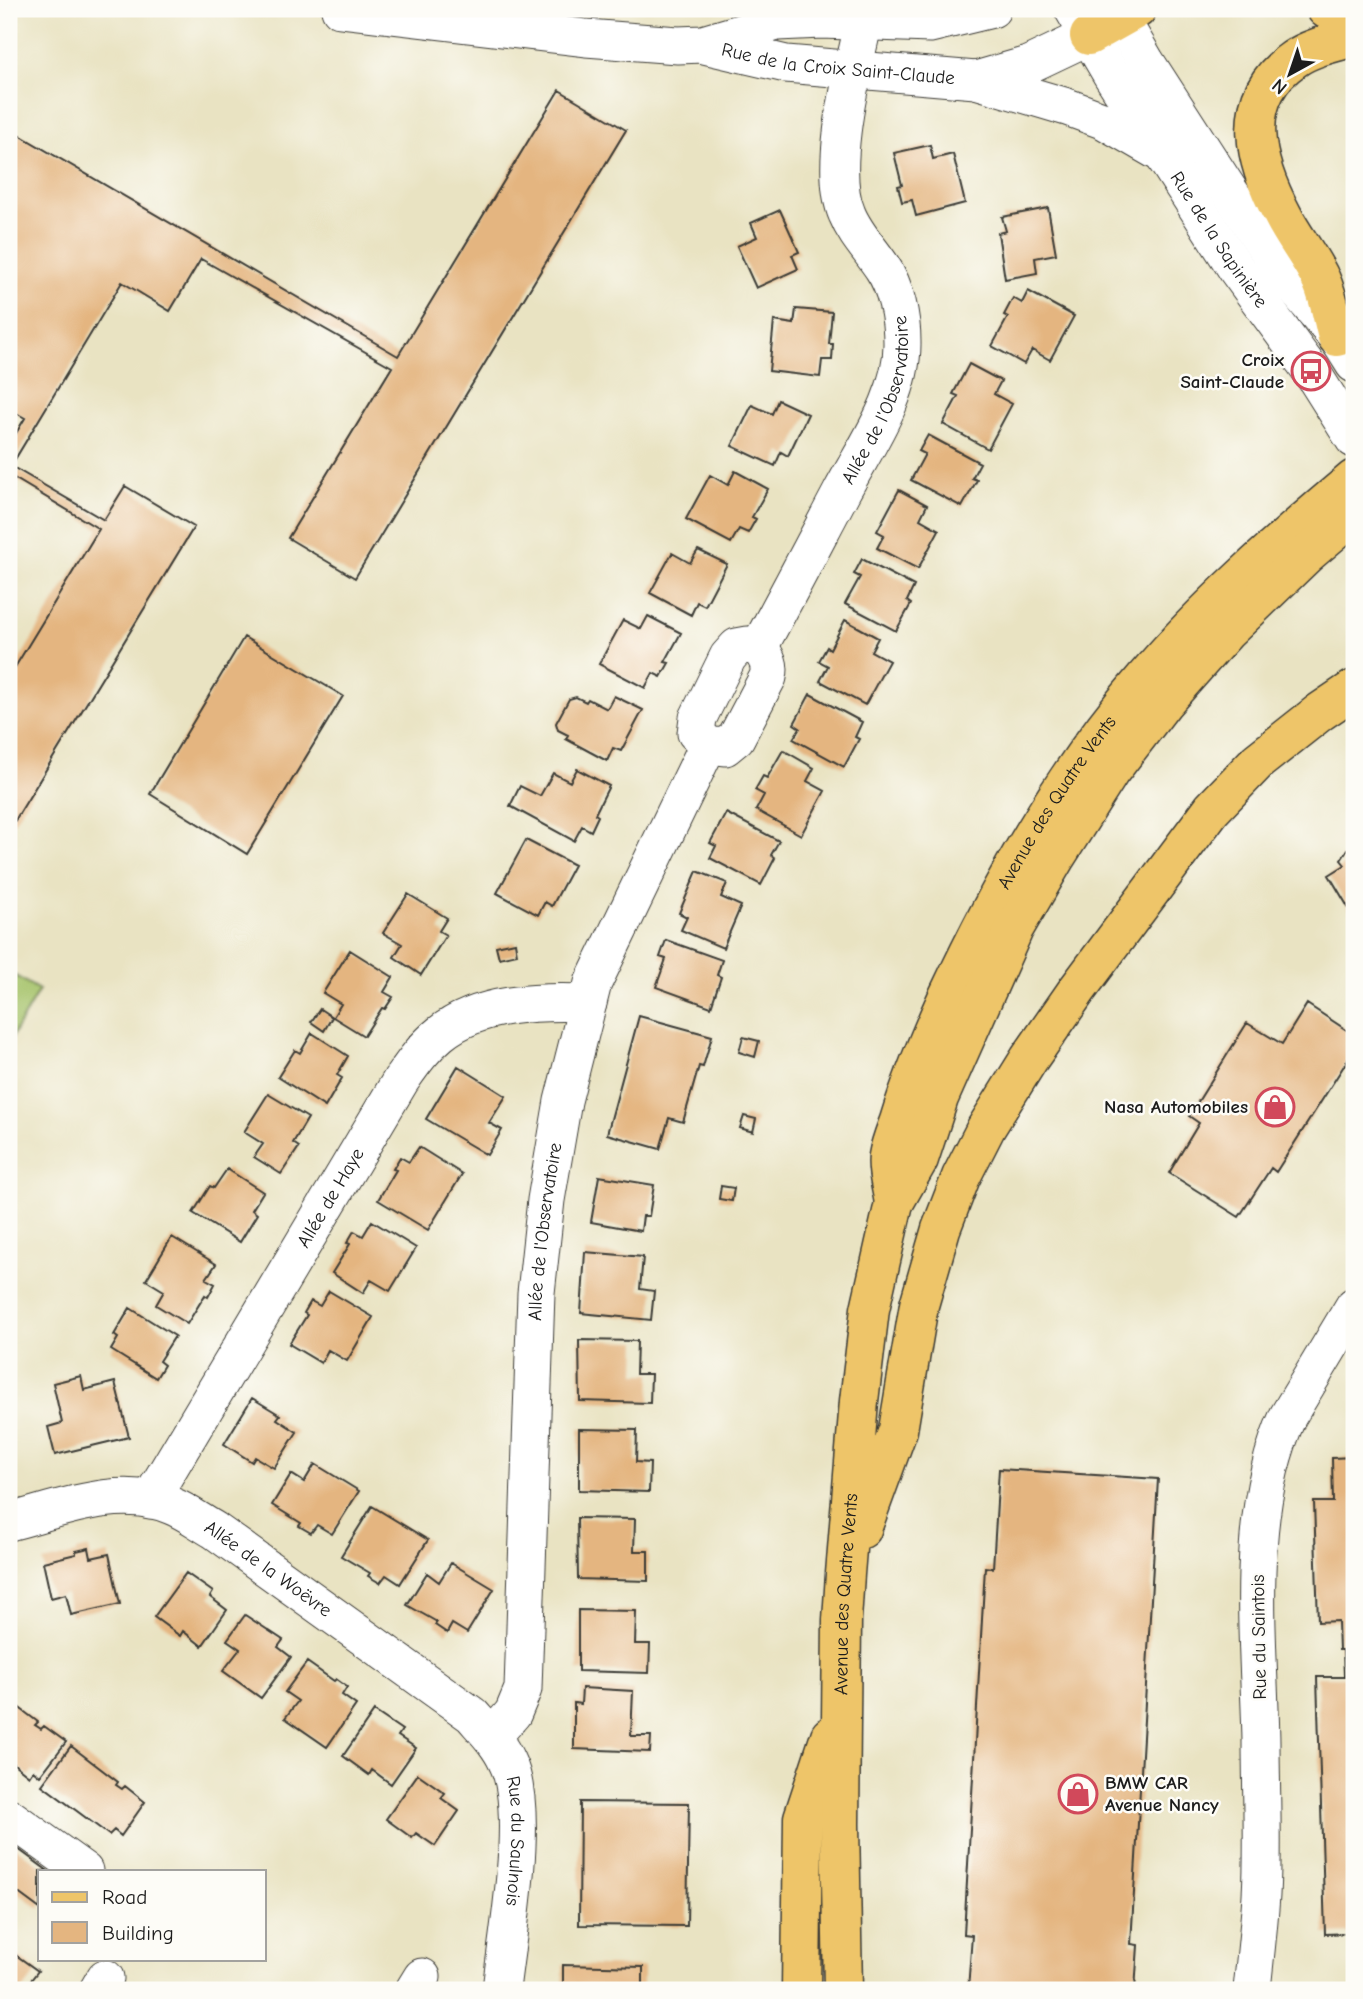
<svg xmlns="http://www.w3.org/2000/svg" width="1363" height="1999" font-family="'Comic Neue',sans-serif">
	<style>
		.green { fill: #a6c36b; stroke: #617044; stroke-width: 2 }
		.building { fill: #e4b580 }
		.lines { fill: none; stroke-linecap: round; stroke-linejoin: round }
		.minor-casing { stroke: #3b3a35; stroke-width: 39 }
		.major-casing { stroke: #3b3a35; stroke-width: 41 }
		.minor { stroke: #fff; stroke-width: 37 }
		.major { stroke: #eec569; stroke-width: 38 }
		.labels { text-anchor: middle; dominant-baseline: central; stroke-width: 5; stroke-linejoin: round; paint-order: stroke }
		.street-label { font-size: 19px; fill: #1c1c1c; stroke: #fdfcf7 }
		.poi-label { font-size: 19px; font-weight: bold; fill: #1c1c1c; stroke: #fdfcf7; text-anchor: end }
	</style>
	<rect width="100%" height="100%" fill="#fdfcf7"/>
	<filter id="ink" filterUnits="userSpaceOnUse"><feTurbulence type="fractalNoise" baseFrequency=".0143" numOctaves="2"/><feDisplacementMap in="SourceGraphic" scale="14" xChannelSelector="R" yChannelSelector="G"/><feConvolveMatrix kernelMatrix="1 2 1 2 8 2 1 2 1" color-interpolation-filters="sRGB"/></filter>
	<filter id="wash" filterUnits="userSpaceOnUse"><feTurbulence type="fractalNoise" baseFrequency=".00686" numOctaves="4" result="noise"/><feDisplacementMap in="SourceGraphic" scale="28" xChannelSelector="R" yChannelSelector="G"/><feGaussianBlur stdDeviation="1.57" result="paint"/><feColorMatrix in="noise" values="0 0 0 0 0 0 0 0 0 0 0 0 0 0 0 0 0 1.4 0 .05"/><feComposite in="paint" operator="in"/></filter>
	<g filter="url(#wash)">
		<rect width="100%" height="100%" fill="#e9e3c2"/>
		<path class="green" d="M 9,972 L 39,990 L 9,1042 Z"/>
		<g id="blocks">
			<path class="building" d="M 559,90 L 626,130 L 355,578 L 288,538 L 392,367 L 201,259 L 170,311 L 122,282 L 11,466 L 104,520 L 125,486 L 194,527 L 14,822 L 9,818 L 9,677 L 99,529 L 9,475 L 9,445 L 25,418 L 9,409 L 9,129 L 398,356 Z
				M 930,145 L 933,159 L 953,154 L 965,203 L 916,216 L 912,200 L 902,202 L 898,186 L 902,185 L 894,153 Z
				M 1048,208 L 1056,254 L 1035,258 L 1037,273 L 1005,279 L 998,233 L 1006,231 L 1002,217 Z
				M 780,210 L 799,252 L 792,255 L 798,269 L 756,288 L 737,246 L 757,237 L 751,223 Z
				M 1028,291 L 1074,316 L 1050,360 L 1032,350 L 1024,364 L 992,346 L 1008,317 L 1004,315 L 1013,298 L 1022,303 Z
				M 796,309 L 832,312 L 829,344 L 833,344 L 832,360 L 822,360 L 820,377 L 769,371 L 774,321 L 794,324 Z
				M 969,364 L 1001,381 L 994,394 L 1012,404 L 988,449 L 943,424 L 958,396 L 953,394 Z
				M 778,400 L 808,414 L 788,456 L 781,452 L 775,466 L 732,446 L 752,405 L 772,414 Z
				M 928,435 L 980,463 L 972,478 L 977,480 L 962,507 L 911,480 L 925,454 L 919,451 Z
				M 735,471 L 768,489 L 752,517 L 756,519 L 748,533 L 739,529 L 731,543 L 686,519 L 710,475 L 728,485 Z
				M 899,490 L 927,505 L 920,519 L 939,530 L 918,569 L 877,548 L 884,535 L 877,531 Z
				M 698,550 L 727,564 L 705,606 L 697,602 L 691,615 L 650,593 L 672,553 L 690,563 Z
				M 862,559 L 914,586 L 907,601 L 911,604 L 896,631 L 845,604 L 860,577 L 854,574 Z
				M 648,616 L 681,633 L 665,662 L 669,663 L 661,677 L 653,673 L 645,688 L 599,664 L 623,620 L 641,629 Z
				M 845,620 L 878,638 L 871,651 L 889,661 L 865,705 L 820,681 L 828,666 L 819,661 L 827,647 L 830,649 Z
				M 244,637 L 343,696 L 247,854 L 150,794 Z
				M 810,694 L 862,722 L 855,737 L 859,739 L 844,767 L 793,739 L 800,728 L 794,724 Z
				M 614,696 L 643,710 L 621,751 L 613,748 L 607,761 L 566,739 L 568,735 L 558,730 L 556,723 L 569,699 L 576,697 L 586,702 L 588,699 L 607,709 Z
				M 783,750 L 814,768 L 807,781 L 825,791 L 801,835 L 756,810 L 764,795 L 755,790 L 763,776 L 767,778 Z
				M 577,769 L 609,786 L 595,814 L 598,816 L 591,831 L 582,826 L 574,841 L 510,806 L 520,786 L 540,796 L 553,773 L 570,782 Z
				M 726,813 L 779,841 L 771,855 L 775,858 L 761,885 L 710,858 L 716,846 L 710,843 Z
				M 526,840 L 574,865 L 552,906 L 545,902 L 538,915 L 497,893 Z
				M 1354,840 L 1354,917 L 1329,875 L 1345,865 L 1341,860 Z
				M 697,871 L 727,883 L 721,897 L 741,906 L 723,948 L 681,930 L 687,917 L 679,913 Z
				M 408,894 L 447,918 L 439,931 L 446,935 L 421,975 L 394,957 L 402,944 L 383,933 Z
				M 666,940 L 722,960 L 717,975 L 721,977 L 711,1007 L 656,987 L 666,959 L 660,957 Z
				M 515,942 L 517,954 L 499,958 L 496,946 Z
				M 350,950 L 393,977 L 384,992 L 393,997 L 385,1009 L 382,1008 L 364,1036 L 333,1017 L 341,1004 L 323,993 Z
				M 1307,1004 L 1354,1035 L 1354,1050 L 1276,1172 L 1271,1168 L 1239,1217 L 1169,1173 L 1199,1123 L 1189,1116 L 1247,1023 L 1282,1044 Z
				M 320,1009 L 332,1017 L 324,1031 L 311,1022 Z
				M 639,1016 L 712,1036 L 703,1067 L 699,1066 L 683,1122 L 669,1118 L 660,1149 L 607,1134 Z
				M 312,1033 L 348,1056 L 337,1075 L 342,1078 L 325,1107 L 278,1077 L 295,1050 L 300,1053 Z
				M 743,1037 L 759,1041 L 755,1057 L 739,1052 Z
				M 458,1066 L 506,1096 L 489,1123 L 502,1130 L 487,1155 L 426,1119 Z
				M 268,1094 L 308,1118 L 293,1143 L 299,1147 L 281,1174 L 254,1157 L 263,1144 L 244,1132 Z
				M 744,1116 L 756,1119 L 753,1132 L 740,1128 Z
				M 419,1147 L 462,1174 L 428,1230 L 378,1200 L 396,1170 L 393,1169 L 400,1157 L 409,1162 Z
				M 227,1169 L 263,1192 L 252,1210 L 257,1214 L 240,1242 L 193,1213 L 210,1186 L 214,1188 Z
				M 599,1176 L 654,1185 L 649,1216 L 643,1216 L 641,1231 L 591,1222 Z
				M 721,1186 L 734,1188 L 732,1201 L 719,1199 Z
				M 372,1221 L 416,1248 L 390,1291 L 371,1280 L 363,1293 L 332,1273 L 350,1244 L 347,1243 L 354,1231 L 363,1236 Z
				M 172,1237 L 216,1264 L 206,1279 L 215,1284 L 208,1297 L 205,1295 L 187,1324 L 156,1305 L 164,1291 L 146,1280 Z
				M 585,1252 L 643,1257 L 640,1289 L 654,1291 L 651,1320 L 581,1313 Z
				M 329,1291 L 373,1317 L 347,1361 L 328,1350 L 321,1363 L 289,1344 L 307,1315 L 304,1313 L 311,1301 L 320,1306 Z
				M 130,1308 L 175,1336 L 159,1361 L 164,1365 L 156,1378 L 111,1350 L 118,1338 L 114,1335 Z
				M 579,1340 L 637,1341 L 636,1374 L 651,1374 L 650,1403 L 580,1401 Z
				M 81,1376 L 84,1390 L 115,1382 L 129,1437 L 55,1455 L 48,1427 L 62,1423 L 53,1383 Z
				M 252,1398 L 280,1415 L 277,1419 L 297,1432 L 274,1468 L 255,1457 L 252,1462 L 224,1444 Z
				M 579,1429 L 637,1430 L 636,1462 L 650,1463 L 649,1492 L 579,1490 Z
				M 1354,1457 L 1354,1933 L 1325,1934 L 1317,1677 L 1344,1677 L 1343,1650 L 1339,1650 L 1338,1621 L 1318,1622 L 1314,1502 L 1333,1502 L 1332,1458 Z
				M 315,1464 L 359,1491 L 332,1534 L 317,1525 L 311,1533 L 299,1526 L 301,1523 L 272,1505 L 291,1474 L 304,1482 Z
				M 999,1469 L 1158,1479 L 1131,1944 L 1138,1945 L 1135,1990 L 968,1990 L 972,1935 L 964,1934 L 985,1567 L 993,1568 Z
				M 372,1506 L 428,1540 L 400,1584 L 386,1575 L 380,1583 L 368,1576 L 370,1573 L 341,1556 Z
				M 577,1518 L 635,1519 L 634,1551 L 648,1551 L 648,1581 L 578,1579 Z
				M 89,1548 L 91,1558 L 109,1554 L 120,1604 L 71,1615 L 66,1594 L 51,1598 L 43,1562 L 76,1554 L 76,1551 Z
				M 451,1563 L 494,1589 L 467,1633 L 452,1624 L 447,1633 L 435,1625 L 437,1622 L 407,1605 L 427,1573 L 439,1582 Z
				M 186,1573 L 213,1592 L 210,1597 L 227,1610 L 202,1646 L 183,1631 L 180,1636 L 154,1617 Z
				M 578,1610 L 636,1611 L 635,1644 L 650,1644 L 649,1673 L 578,1671 Z
				M 245,1615 L 283,1640 L 278,1647 L 291,1657 L 261,1698 L 223,1671 L 240,1649 L 227,1640 Z
				M 307,1662 L 334,1681 L 336,1679 L 347,1687 L 342,1695 L 356,1705 L 327,1747 L 285,1718 L 298,1701 L 285,1692 Z
				M 582,1688 L 633,1691 L 631,1736 L 651,1736 L 650,1752 L 574,1749 L 574,1703 L 581,1704 Z
				M 9,1700 L 38,1722 L 35,1725 L 41,1729 L 44,1726 L 66,1742 L 40,1776 L 33,1770 L 29,1776 L 9,1760 Z
				M 374,1711 L 402,1730 L 398,1736 L 416,1748 L 391,1784 L 372,1770 L 369,1775 L 343,1756 Z
				M 71,1746 L 118,1782 L 116,1785 L 122,1789 L 125,1786 L 145,1802 L 121,1836 L 114,1830 L 109,1835 L 42,1785 Z
				M 418,1774 L 445,1793 L 441,1798 L 459,1811 L 435,1846 L 416,1833 L 412,1838 L 386,1819 Z
				M 580,1802 L 689,1803 L 687,1926 L 579,1925 Z
				M 14,1846 L 48,1871 L 40,1871 L 40,1909 L 9,1886 L 9,1853 Z
				M 13,1953 L 38,1971 L 23,1990 L 9,1990 L 9,1955 Z
				M 563,1965 L 643,1967 L 643,1990 L 563,1990 Z"/>
		</g>
	</g>
	<g filter="url(#ink)">
		<use href="#blocks" fill-opacity="0" stroke="#3b3a35" stroke-width="2"/>
		<g class="lines">
			<defs>
				<g id="minor">
					<path d="M 340,9 L 586,38 L 678,45 L 703,44 L 777,22 L 822,20 L 930,24 L 992,9"/>
					<path id="s1" d="M 1073,9 L 1111,74 L 1237,270 L 1311,371 L 1354,439"/>
					<path d="M 1115,9 L 1146,62 L 1283,274 L 1337,337 L 1354,364"/>
					<path id="s2" d="M 704,45 L 786,64 L 976,80 L 1067,107 L 1105,121 L 1157,151"/>
					<path d="M 976,80 L 1028,65 L 1089,36"/>
					<path d="M 748,645 L 759,647 C 767,658 771,665 768,677 L 736,738 L 725,747 L 708,745 L 696,733 L 698,718 L 728,657 L 737,647 Z"/>
					<path id="s3" d="M 759,647 C 787,596 814,544 841,493 C 865,447 903,396 902,342 C 902,318 896,287 882,267 C 870,249 855,234 847,214 C 827,168 853,71 864,21"/>
					<path id="s4" d="M 150,1500 L 401,1080 C 413,1063 424,1047 440,1034 C 479,1002 540,1001 588,1003"/>
					<path id="s5" d="M 9,1522 C 60,1509 120,1484 172,1506 C 187,1512 200,1522 214,1530 L 472,1715 C 485,1730 499,1744 507,1762 C 531,1810 507,1935 501,1990"/>
					<path id="s6" d="M 492,1737 L 513,1713 L 523,1689 L 536,1293 L 546,1200 L 563,1101 L 593,983 L 708,745"/>
					<path d="M 9,1817 L 84,1871"/>
					<path d="M 98,1990 L 105,1978"/>
					<path d="M 414,1990 L 422,1977"/>
					<path d="M 1252,1990 C 1255,1959 1259,1927 1261,1895 C 1264,1844 1261,1792 1261,1741 C 1259,1637 1243,1514 1288,1416 L 1354,1306"/>
				</g>
				<g id="major">
					<path d="M 1326,9 L 1354,26"/>
					<path d="M 1089,36 L 1137,9"/>
					<path d="M 1337,337 C 1332,318 1329,298 1321,280 C 1311,258 1294,238 1283,216 C 1255,164 1236,99 1294,59 C 1311,47 1334,43 1354,37"/>
					<path id="s7" d="M 894,1203 C 892,1189 886,1170 888,1156 C 890,1144 895,1132 899,1121 C 912,1078 929,1038 947,998 C 1000,885 1062,774 1144,679 C 1206,606 1280,541 1354,479"/>
					<path d="M 862,1529 L 898,1430 L 919,1305 L 941,1229 L 961,1177 L 986,1128 L 1029,1059 L 1077,990 L 1212,809 L 1258,761 L 1320,712 L 1354,689"/>
					<path d="M 801,1990 L 803,1818 L 830,1736"/>
					<path id="s8" d="M 843,1990 L 840,1824 L 842,1620 L 845,1574 L 859,1401 L 870,1309 L 894,1203 L 919,1159 L 939,1098 L 1014,929 L 1056,857 L 1110,772 L 1163,703 L 1227,631 L 1306,555 L 1354,514"/>
				</g>
			</defs>
			<use href="#minor" class="minor-casing"/>
			<use href="#major" class="major-casing"/>
			<use href="#minor" class="minor"/>
			<use href="#major" class="major"/>
		</g>
	</g>
	<defs>
		<symbol id="bus-ring" viewBox="-11 -11 22 22"><circle r="9.5" fill="#fdfcf7" stroke="#d1495b" stroke-width="1.5"/><path d="M-5-6H5V4H4V6H2V4H-2V6H-4V4H-5ZM-3.5-4V0h7V-4ZM-3.5 1.2v1.5H-2V1.2ZM2 1.2v1.5H3.5V1.2Z" fill="#d1495b"/></symbol>
		<symbol id="shop-ring" viewBox="-11 -11 22 22"><circle r="9.5" fill="#fdfcf7" stroke="#d1495b" stroke-width="1.5"/><path d="M-5-2.5h2.3a2.7 3.5 0 0 1 5.4 0H5L5.5 6h-11ZM-1.5-2.5h3a1.5 2.3 0 0 0-3 0Z" fill="#d1495b"/></symbol>
	</defs>
	<g fill-rule="evenodd">
		<use href="#bus-ring" x="1289" y="349" width="44" height="44"/>
		<use href="#shop-ring" x="1253" y="1085" width="44" height="44"/>
		<use href="#shop-ring" x="1056" y="1772" width="44" height="44"/>
	</g>
	<g class="labels">
		<g class="street-label">
			<text stroke="none"><textPath href="#s2" startOffset="136">Rue de la Croix Saint-Claude</textPath></text>
			<text stroke="none"><textPath href="#s1" startOffset="273">Rue de la Sapinière</textPath></text>
			<text stroke="none"><textPath href="#s3" startOffset="276">Allée de l'Observatoire</textPath></text>
			<text stroke="none"><textPath href="#s7" startOffset="441">Avenue des Quatre Vents</textPath></text>
			<text stroke="none"><textPath href="#s4" startOffset="352">Allée de Haye</textPath></text>
			<text stroke="none"><textPath href="#s6" startOffset="516">Allée de l'Observatoire</textPath></text>
			<text stroke="none"><textPath href="#s5" startOffset="282">Allée de la Woëvre</textPath></text>
			<text stroke="none"><textPath href="#s8" startOffset="396">Avenue des Quatre Vents</textPath></text>
			<text transform="translate(1259 1637) rotate(-91)">Rue du Saintois</text>
			<text stroke="none"><textPath href="#s5" startOffset="672">Rue du Saulnois</textPath></text>
		</g>
		<g class="poi-label">
			<text x="1284" y="360">Croix<tspan x="1284" dy="22">Saint-Claude</tspan></text>
			<text x="1248" y="1107">Nasa Automobiles</text>
			<text x="1105" y="1783" text-anchor="start">BMW CAR<tspan x="1105" dy="22">Avenue Nancy</tspan></text>
		</g>
	</g>
	<rect width="1363" height="1999" fill="none" stroke="#fdfcf7" stroke-width="35"/>
	<rect x="38" y="1870" width="228" height="91" fill="#fdfcf7" stroke="#a3a29f" stroke-width="2"/>
	<rect x="52" y="1892" width="35" height="10" fill="#eec569" stroke="#a3a29f" stroke-width="2"/>
	<text x="102" y="1904" font-size="21" fill="#1c1c1c">Road</text>
	<rect x="52" y="1922" width="35" height="21" fill="#e4b580" stroke="#a3a29f" stroke-width="2"/>
	<text x="102" y="1940" font-size="21" fill="#1c1c1c">Building</text>
	<g transform="translate(1290 74) rotate(220)" stroke="#fdfcf7" stroke-width="5" paint-order="stroke">
	<path d="M0-5L12 26L0 18L-12 26Z" fill="#1c1c1c"/>
	<text y="-10" font-size="19" font-weight="bold" text-anchor="middle" fill="#1c1c1c">N</text>
	</g>
</svg>
